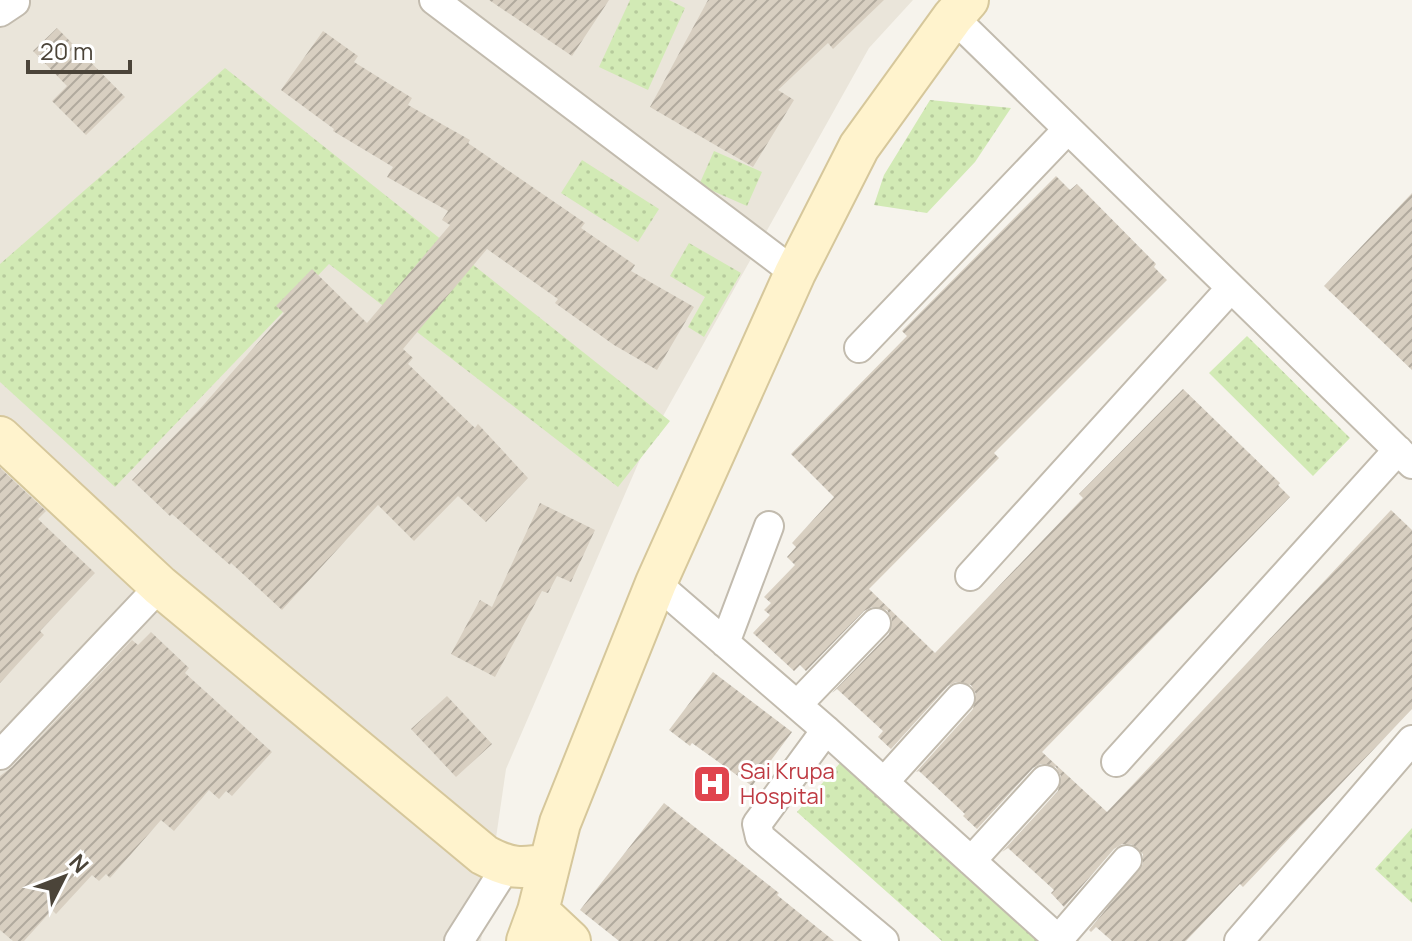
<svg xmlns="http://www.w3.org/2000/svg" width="1412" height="941" font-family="Manrope,sans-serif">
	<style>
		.residential { fill: #eae5da }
		.grass { fill: url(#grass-dots) }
		.building { fill: url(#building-hatch) }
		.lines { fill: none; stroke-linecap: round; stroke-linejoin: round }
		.street-casing { stroke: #c2bbae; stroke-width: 32 }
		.secondary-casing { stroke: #d6c79b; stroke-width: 44 }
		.street { stroke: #fff; stroke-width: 28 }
		.secondary { stroke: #fff3cd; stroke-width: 40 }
		.labels { text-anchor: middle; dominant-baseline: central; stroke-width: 6; stroke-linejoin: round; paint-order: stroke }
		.health-label { font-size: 22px; fill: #be3a42; stroke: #fff; text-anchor: start }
	</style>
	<defs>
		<pattern id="grass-dots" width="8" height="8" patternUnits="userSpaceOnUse" patternTransform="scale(2)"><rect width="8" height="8" fill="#d2eab5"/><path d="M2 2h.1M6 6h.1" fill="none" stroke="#b6ca9c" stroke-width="1.8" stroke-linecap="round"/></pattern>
		<pattern id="building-hatch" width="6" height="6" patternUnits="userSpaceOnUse" patternTransform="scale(2)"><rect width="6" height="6" fill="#d8cfc1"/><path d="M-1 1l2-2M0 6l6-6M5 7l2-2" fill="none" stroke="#b1aa9e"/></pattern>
	</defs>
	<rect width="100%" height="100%" fill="#f6f3ec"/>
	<path class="residential" d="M 0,0 L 913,0 L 869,48 L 644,450 L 506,769 L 481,941 L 0,941 Z"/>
	<path class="grass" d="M 630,0 L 669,0 L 685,8 L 648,90 L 599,67 Z
		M 225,68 L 670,421 L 618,487 L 329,264 L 115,487 L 0,382 L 0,264 Z
		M 930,100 L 1011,108 L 975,162 L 927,213 L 874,205 L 884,175 Z
		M 714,151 L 762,172 L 747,206 L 699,185 Z
		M 582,160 L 659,209 L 638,242 L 561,193 Z
		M 689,243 L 741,273 L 704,337 L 688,327 L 705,297 L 670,276 Z
		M 1247,336 L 1350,438 L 1313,476 L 1209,373 Z
		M 840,763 L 1041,941 L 942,941 L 797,812 Z
		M 1412,828 L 1412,903 L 1375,869 Z"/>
	<path class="building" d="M 489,0 L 609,0 L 572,56 Z
		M 708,0 L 884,0 L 833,49 L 828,43 L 778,90 L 794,100 L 753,167 L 650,107 Z
		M 57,28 L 125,97 L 86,135 L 52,101 L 67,86 L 33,51 Z
		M 323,31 L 358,56 L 354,62 L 412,98 L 408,105 L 470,140 L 468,143 L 585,223 L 581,228 L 635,265 L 631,271 L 694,307 L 657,370 L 614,345 L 555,303 L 558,299 L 487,249 L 403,349 L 413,358 L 408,364 L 475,428 L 478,424 L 528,478 L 486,522 L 458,496 L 414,541 L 378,505 L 282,610 L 231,563 L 230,565 L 172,514 L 170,516 L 132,480 L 199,410 L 284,313 L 276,306 L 312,269 L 367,323 L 450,225 L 442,220 L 448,211 L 387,177 L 393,167 L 333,131 L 334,129 L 281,90 Z
		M 1056,176 L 1070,190 L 1077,184 L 1156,264 L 1154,267 L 1167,280 L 994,453 L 999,458 L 869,589 L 935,653 L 1083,498 L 1079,494 L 1183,389 L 1280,483 L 1278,485 L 1290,497 L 1042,752 L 1107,812 L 1391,510 L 1412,530 L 1412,709 L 1243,887 L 1240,884 L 1186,941 L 1112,941 L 1096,927 L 1091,932 L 1089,930 L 1143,864 L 1143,854 L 1131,844 L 1122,844 L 1114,849 L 1064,907 L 1051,893 L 1054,890 L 1008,848 L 1002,852 L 1058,791 L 1061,776 L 1056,767 L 1041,764 L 1033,768 L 977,829 L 963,816 L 965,814 L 919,771 L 916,772 L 973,709 L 976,694 L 971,685 L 956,682 L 948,686 L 891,749 L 878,737 L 883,731 L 837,689 L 832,693 L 889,634 L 892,619 L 887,610 L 872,607 L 864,611 L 806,671 L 800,665 L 794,671 L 753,633 L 770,615 L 764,610 L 771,603 L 764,597 L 795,565 L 787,557 L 796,547 L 792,543 L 834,497 L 791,454 L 907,336 L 902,331 Z
		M 1412,193 L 1412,370 L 1324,286 Z
		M 0,468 L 46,511 L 38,519 L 95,573 L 40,631 L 44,635 L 0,683 Z
		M 540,503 L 595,530 L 571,582 L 557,576 L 548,593 L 542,591 L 495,677 L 451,654 L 480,600 L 492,607 Z
		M 151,632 L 189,668 L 185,673 L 272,752 L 232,796 L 226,791 L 219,799 L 209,790 L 174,831 L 161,820 L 110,878 L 106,874 L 99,881 L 92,875 L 56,914 L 52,910 L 24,941 L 13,941 L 0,930 L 0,776 L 12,767 L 132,640 L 138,645 Z
		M 713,672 L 792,732 L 752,786 L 692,743 L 690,746 L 669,730 Z
		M 447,696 L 492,744 L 456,777 L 411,729 Z
		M 664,803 L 779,893 L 777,895 L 834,941 L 619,941 L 580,910 Z"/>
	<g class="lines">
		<defs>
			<path id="street" d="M 434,0 L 795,273
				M 0,12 L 15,2
				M 953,17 L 1412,464
				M 859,348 L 1068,129
				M 970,576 L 1231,288
				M 656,583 L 826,730 L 1060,941
				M 725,643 L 769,526
				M 797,705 L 876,623
				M 826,730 L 757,824 L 760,837 L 884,941
				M 0,755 L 160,586
				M 1116,762 L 1398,450
				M 884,782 L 960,698
				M 971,861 L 1045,780
				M 1058,940 L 1127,860
				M 459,941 L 506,867
				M 1239,941 L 1412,740"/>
			<path id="secondary" d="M 0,437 L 160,586 L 484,855 C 510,869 520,869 549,864
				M 538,911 L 570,941
				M 527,941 L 538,911 L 560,823 L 656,583 L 795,273 L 859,147 L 953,17 L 968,0"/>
		</defs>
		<use href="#street" class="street-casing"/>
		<use href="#secondary" class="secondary-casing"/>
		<use href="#street" class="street"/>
		<use href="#secondary" class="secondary"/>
	</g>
	<defs>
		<symbol id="hospital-square" viewBox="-11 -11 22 22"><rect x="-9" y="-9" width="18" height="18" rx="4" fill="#e0444e" stroke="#fff"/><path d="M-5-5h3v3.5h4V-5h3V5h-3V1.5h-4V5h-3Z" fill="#fff"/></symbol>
	</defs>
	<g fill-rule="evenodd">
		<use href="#hospital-square" x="690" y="762" width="44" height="44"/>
	</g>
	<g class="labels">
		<g class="health-label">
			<text x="740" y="771">Sai Krupa<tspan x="740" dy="25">Hospital</tspan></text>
		</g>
	</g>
	<g transform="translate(64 877) rotate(48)" stroke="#ffffff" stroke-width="6" paint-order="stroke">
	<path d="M0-6L14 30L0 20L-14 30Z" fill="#4b4439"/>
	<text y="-12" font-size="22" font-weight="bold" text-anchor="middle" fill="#4b4439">N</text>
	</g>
	<path d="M28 60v12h102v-12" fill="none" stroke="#4b4439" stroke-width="4"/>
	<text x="40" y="60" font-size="24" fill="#4b4439" stroke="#ffffff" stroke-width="6" paint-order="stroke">20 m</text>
</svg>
